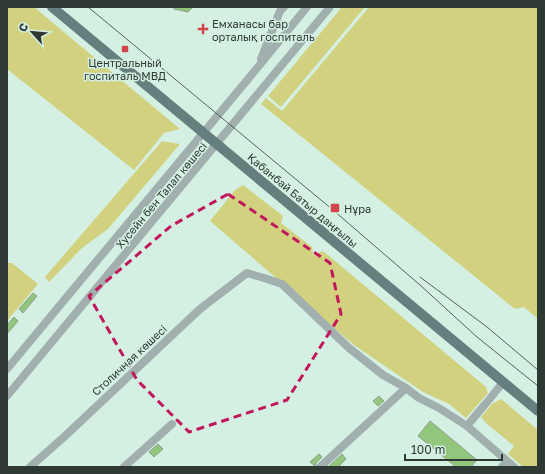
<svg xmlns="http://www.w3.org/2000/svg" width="545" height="474" font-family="'Golos Text',sans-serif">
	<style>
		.green { fill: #d2d17f }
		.building { fill: #92c67d; stroke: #909f8a }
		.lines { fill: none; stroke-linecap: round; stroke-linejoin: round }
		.minor { stroke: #a1afaf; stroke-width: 8 }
		.major { stroke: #657f7e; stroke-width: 10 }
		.tram { stroke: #53625b; stroke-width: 1 }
		.marked { fill: none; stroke: #c2185b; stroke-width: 3; stroke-dasharray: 8 5; stroke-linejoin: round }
		.poi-dot { fill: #d4454b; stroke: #d4f0e3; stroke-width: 1.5 }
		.labels { text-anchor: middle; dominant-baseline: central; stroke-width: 3; stroke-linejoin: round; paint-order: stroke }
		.poi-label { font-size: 11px; fill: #2e3934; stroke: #d4f0e3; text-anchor: start }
		.street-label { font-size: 11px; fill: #2e3934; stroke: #d4f0e3 }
	</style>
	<rect width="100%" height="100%" fill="#d4f0e3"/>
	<path class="green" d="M 7,7 L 34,7 L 180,129 L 164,133 L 134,170 L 7,69 Z
		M 342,7 L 365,7 L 281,107 L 268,96 Z
		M 369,7 L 538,7 L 538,319 L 524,307 L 515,309 L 261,104 L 266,98 L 282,111 Z
		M 162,141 L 180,144 L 108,229 L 82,248 L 49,282 L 45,277 Z
		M 243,185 L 283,216 L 281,223 L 312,247 L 313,255 L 323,251 L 486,387 L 488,393 L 466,418 L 449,404 L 423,392 L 354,345 L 210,221 L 235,190 Z
		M 7,263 L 12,263 L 38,284 L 7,321 Z
		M 501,399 L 538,430 L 538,467 L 523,467 L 508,454 L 514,446 L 486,423 L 481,417 L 492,404 Z"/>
	<path class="building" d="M 174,7 L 193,7 L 188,12 L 174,9 Z
		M 33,293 L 37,296 L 23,313 L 19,309 Z
		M 14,317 L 18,321 L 7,334 L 7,325 Z
		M 379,396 L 384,401 L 378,406 L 373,401 Z
		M 430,421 L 477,460 L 471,467 L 456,467 L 418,436 Z
		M 158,444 L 163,449 L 154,457 L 149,452 Z
		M 319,454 L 322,457 L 316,463 L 315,466 L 310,462 Z
		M 342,454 L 346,459 L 338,467 L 328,467 Z"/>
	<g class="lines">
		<path class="minor" d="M 261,59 L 280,11 L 284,7
			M 7,369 L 258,67 L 307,7
			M 503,382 C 492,397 479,411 467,426 L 514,467
			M 7,396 L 330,7
			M 30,467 L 64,437 L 200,309 L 247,273 L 264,278 L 282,284 L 349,348 L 383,375 L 406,388 L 419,398 L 439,408 L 467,426
			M 124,467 L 172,424
			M 320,467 L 406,388
			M 502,467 L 507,461"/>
		<path class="major" d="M 52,7 L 538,411"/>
		<path class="tram" d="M 88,7 L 333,210 L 420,285 L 477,337 L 538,386
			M 420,277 L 487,327 L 538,370"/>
	</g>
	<path class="marked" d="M 228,194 L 330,263 L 341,314 L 287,400 L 189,432 L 137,380 L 89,296 L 171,226 Z"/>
	<g class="poi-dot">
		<path d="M201 23h4v4h4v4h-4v4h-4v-4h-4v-4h4z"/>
		<rect x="121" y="45" width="8" height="8" rx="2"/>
		<rect x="330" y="203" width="10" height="10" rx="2"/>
	</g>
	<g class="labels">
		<g class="poi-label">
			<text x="212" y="23">Емханасы бар<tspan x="212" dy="13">орталық госпиталь</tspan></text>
			<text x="125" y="62" text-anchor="middle">Центральный<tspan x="125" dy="13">госпиталь МВД</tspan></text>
			<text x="344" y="208">Нұра</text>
		</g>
		<g class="street-label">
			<text transform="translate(161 195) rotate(-50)">Хусейн бен Талал көшесі</text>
			<text transform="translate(303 200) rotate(40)">Қабанбай Батыр даңғылы</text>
			<text transform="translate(129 360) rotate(-43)">Столичная көшесі</text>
		</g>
	</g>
	<rect width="545" height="474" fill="none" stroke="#2e3934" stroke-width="16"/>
	<g transform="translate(32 32) rotate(297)" stroke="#d4f0e3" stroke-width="3" paint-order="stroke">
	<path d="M0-3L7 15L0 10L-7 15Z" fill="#2e3934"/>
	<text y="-6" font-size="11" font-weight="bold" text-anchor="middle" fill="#2e3934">С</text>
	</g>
	<path d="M405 454v6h97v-6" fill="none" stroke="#2e3934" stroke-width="2"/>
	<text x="411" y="454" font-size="12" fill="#2e3934" stroke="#d4f0e3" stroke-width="3" paint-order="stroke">100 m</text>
</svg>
